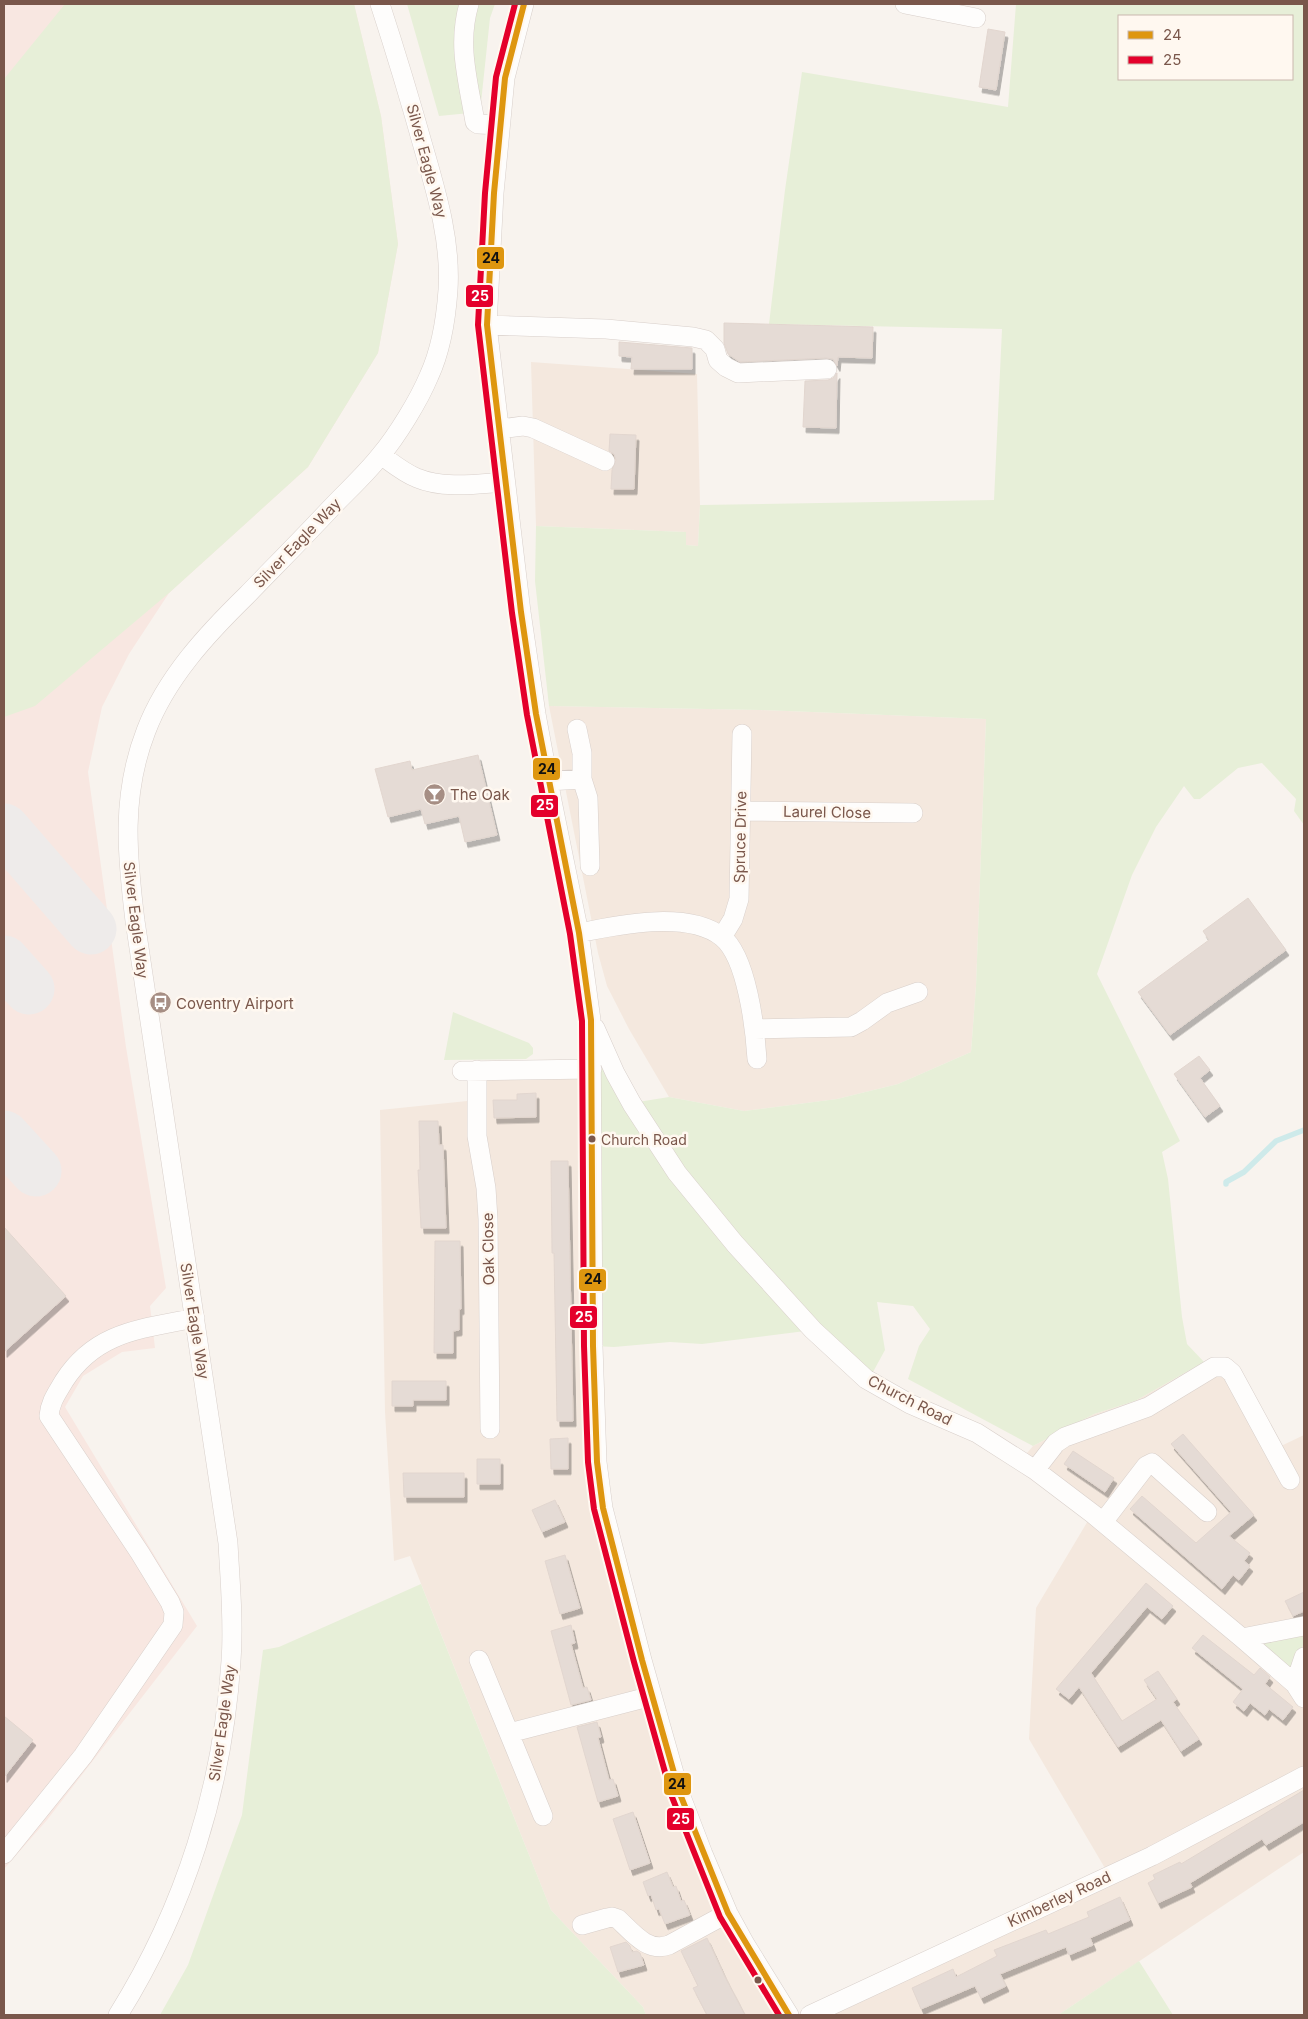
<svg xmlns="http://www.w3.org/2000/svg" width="1308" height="2019" font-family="Inter,sans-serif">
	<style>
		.residential { fill: #f4e8de }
		.commercial { fill: #f8e7e1 }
		.green { fill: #e7efd8; fill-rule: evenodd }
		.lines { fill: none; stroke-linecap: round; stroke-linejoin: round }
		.stream { stroke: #ceeaea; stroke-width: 5.5 }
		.taxiway { stroke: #eeebea; stroke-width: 51 }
		.building { fill: #e5dbd5; stroke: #e2d6cf; filter: url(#shadow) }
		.minor-casing { stroke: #d8cfca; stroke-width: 20 }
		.minor { stroke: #fefdfc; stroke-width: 19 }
		.bus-1-casing { stroke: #fff8f0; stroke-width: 10 }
		.bus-2-casing { stroke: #fff8f0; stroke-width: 10 }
		.bus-1 { stroke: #de960f; stroke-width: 6 }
		.bus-2 { stroke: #e4002b; stroke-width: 6 }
		.bus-dot { fill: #7a574b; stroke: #fff8f0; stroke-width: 2 }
		.labels { text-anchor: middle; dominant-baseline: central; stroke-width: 5; stroke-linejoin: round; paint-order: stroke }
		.bus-label { font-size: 14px; fill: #7a574b; stroke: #fff8f0; text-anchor: start }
		.street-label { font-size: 15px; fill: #7a574b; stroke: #fff8f0 }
		.poi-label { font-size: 15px; fill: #7a574b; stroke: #fff8f0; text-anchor: start }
		.line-badge { stroke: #fff8f0; stroke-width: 2 }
		.badge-label { font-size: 14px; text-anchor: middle; font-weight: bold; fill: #fff }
		.pale-badge-label { font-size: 14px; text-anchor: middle; font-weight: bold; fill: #111 }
	</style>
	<defs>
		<filter id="shadow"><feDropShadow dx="3" dy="5.5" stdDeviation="0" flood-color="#0004"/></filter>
	</defs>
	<rect width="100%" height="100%" fill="#f8f3ee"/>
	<path class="residential" d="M 531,362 L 697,374 L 700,505 L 698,546 L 685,545 L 686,532 L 536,526 Z
		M 549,706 L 760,710 L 986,719 L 976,986 L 971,1052 L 898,1084 L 837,1099 L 744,1111 L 669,1097 L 629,1029 L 607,986 L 598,953 Z
		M 592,1069 L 597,1462 L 703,1854 L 789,2015 L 646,2015 L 643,2007 L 551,1910 L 410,1556 L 394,1561 L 385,1412 L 380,1110 L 477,1100 L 477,1070 Z
		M 1214,1358 L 1222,1359 L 1237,1364 L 1281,1446 L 1304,1435 L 1304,1852 L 1058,2015 L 810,2015 L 1109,1875 L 1029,1739 L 1036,1608 L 1092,1514 L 1021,1460 L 1033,1446 L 1094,1414 L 1135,1401 L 1204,1362 Z"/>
	<path class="commercial" d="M 4,4 L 354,4 L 381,116 L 398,244 L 378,353 L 308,467 L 169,593 L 129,654 L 102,707 L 88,772 L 126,1047 L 166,1288 L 150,1306 L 155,1348 L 122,1352 L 83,1376 L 65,1407 L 197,1626 L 47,1820 L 4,1869 Z"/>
	<path class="green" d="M 65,4 L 354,4 L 381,116 L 398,244 L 378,353 L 308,467 L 169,593 L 35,706 L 4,717 L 4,79 Z
		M 407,4 L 495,4 L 490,18 L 480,112 L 439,116 Z
		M 1016,4 L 1304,4 L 1304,825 L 1294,811 L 1296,799 L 1262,763 L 1238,768 L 1200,799 L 1194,799 L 1184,786 L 1156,827 L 1132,875 L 1097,974 L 1180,1141 L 1162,1152 L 1168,1179 L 1182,1317 L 1187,1344 L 1204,1362 L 1135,1401 L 1094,1414 L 1033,1446 L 908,1379 L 919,1346 L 930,1329 L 913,1306 L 877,1302 L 885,1350 L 873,1372 L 866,1379 L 813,1330 L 702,1344 L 670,1342 L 614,1347 L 593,1346 L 591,1020 L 632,1103 L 669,1097 L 744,1111 L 837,1099 L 898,1084 L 971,1052 L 976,986 L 986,719 L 760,710 L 549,706 L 535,581 L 536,526 L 686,532 L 686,545 L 698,546 L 700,505 L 994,500 L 1002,329 L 769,324 L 785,190 L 802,72 L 1008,107 ZM 1119,16 L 1292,16 L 1292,79 L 1119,79 Z
		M 453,1012 L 529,1043 L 533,1048 L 533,1054 L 526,1059 L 444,1060 Z
		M 421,1584 L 551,1910 L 643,2007 L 646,2015 L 160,2015 L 188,1965 L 242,1815 L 263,1650 L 279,1647 Z
		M 1303,1635 C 1306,1644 1297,1663 1290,1669 L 1263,1645 L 1263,1642 Z
		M 1139,1961 L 1173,2015 L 1058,2015 Z"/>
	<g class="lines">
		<path class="stream" d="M 1226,1184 L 1226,1182 L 1244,1172 L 1276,1141 L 1304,1130"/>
		<path class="taxiway" d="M 4,829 L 91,929
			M 4,961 L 29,989
			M 4,1136 L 36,1171"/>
	</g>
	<path class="building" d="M 988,29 L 1005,32 L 996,90 L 979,87 Z
		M 724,323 L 873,327 L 872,358 L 838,357 L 837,366 L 833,359 L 826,358 L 740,362 L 728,354 L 724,343 Z
		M 619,342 L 692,348 L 692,369 L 631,369 L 632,357 L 619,356 Z
		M 837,373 L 836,428 L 803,427 L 805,381 L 828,380 L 833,378 Z
		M 610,434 L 636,435 L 634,489 L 611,489 L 612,470 L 616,460 L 614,454 L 609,451 Z
		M 478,755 L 497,835 L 465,842 L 459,816 L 425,824 L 421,809 L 388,817 L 375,769 L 410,761 L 412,770 Z
		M 1248,898 L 1286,950 L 1170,1035 L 1138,992 L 1209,940 L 1203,931 Z
		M 1199,1056 L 1210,1070 L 1200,1078 L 1220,1106 L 1205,1117 L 1174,1074 Z
		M 536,1093 L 536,1117 L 494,1118 L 493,1100 L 517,1100 L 517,1094 Z
		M 419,1121 L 438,1121 L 439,1145 L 443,1145 L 446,1228 L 421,1228 L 418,1170 L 420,1170 Z
		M 551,1161 L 568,1161 L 573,1421 L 557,1421 L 554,1253 L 552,1253 Z
		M 4,1227 L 66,1296 L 4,1352 Z
		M 435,1241 L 460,1241 L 461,1309 L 459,1309 L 459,1330 L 453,1331 L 453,1353 L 434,1353 Z
		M 392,1381 L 446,1381 L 446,1400 L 413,1400 L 413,1406 L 392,1406 Z
		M 1183,1434 L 1254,1515 L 1229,1536 L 1250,1553 L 1244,1561 L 1250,1566 L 1239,1580 L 1233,1575 L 1222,1589 L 1130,1509 L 1142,1496 L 1196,1543 L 1231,1512 L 1171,1444 Z
		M 568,1438 L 568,1469 L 551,1469 L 550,1439 Z
		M 1073,1451 L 1114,1478 L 1105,1492 L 1064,1464 Z
		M 477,1459 L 500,1459 L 500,1484 L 477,1484 Z
		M 403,1473 L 464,1473 L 464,1497 L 404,1497 Z
		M 555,1500 L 565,1522 L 542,1532 L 532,1510 Z
		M 565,1555 L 580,1608 L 560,1614 L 545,1561 Z
		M 1146,1583 L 1173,1606 L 1162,1619 L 1147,1607 L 1091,1673 L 1122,1721 L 1157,1699 L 1144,1680 L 1158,1671 L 1177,1699 L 1173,1702 L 1199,1739 L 1181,1751 L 1161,1720 L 1118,1747 L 1079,1687 L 1069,1699 L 1056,1689 Z
		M 1304,1592 L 1304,1611 L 1293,1616 L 1285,1601 Z
		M 571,1625 L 575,1643 L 571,1644 L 583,1688 L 587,1687 L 591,1700 L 571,1705 L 551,1631 Z
		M 1203,1635 L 1254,1675 L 1260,1668 L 1270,1677 L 1265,1684 L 1293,1707 L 1283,1720 L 1269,1709 L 1265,1715 L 1250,1703 L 1244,1711 L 1233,1702 L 1243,1689 L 1192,1648 Z
		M 4,1716 L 33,1740 L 4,1777 Z
		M 597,1722 L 601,1737 L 598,1738 L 609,1780 L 613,1779 L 618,1796 L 598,1802 L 577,1727 Z
		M 1304,1790 L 1304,1822 L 1266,1845 L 1262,1839 L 1190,1883 L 1192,1887 L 1158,1903 L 1148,1883 L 1155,1879 L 1153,1875 L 1180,1862 L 1181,1864 Z
		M 633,1812 L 650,1863 L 630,1870 L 613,1819 Z
		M 667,1872 L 673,1887 L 676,1886 L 681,1901 L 684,1900 L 690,1915 L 665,1924 L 659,1909 L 656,1910 L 651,1895 L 648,1896 L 643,1882 Z
		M 1120,1897 L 1130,1920 L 1090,1938 L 1093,1945 L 1069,1955 L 1066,1947 L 1000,1974 L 1006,1986 L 981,1998 L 975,1986 L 921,2009 L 912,1988 L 953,1969 L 956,1977 L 997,1956 L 994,1950 L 1046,1930 L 1048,1934 L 1089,1917 L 1087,1912 Z
		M 707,1938 L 724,1975 L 745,2015 L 707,2015 L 693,1988 L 698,1986 L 681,1951 Z
		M 626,1942 L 630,1946 L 632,1952 L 637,1951 L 640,1953 L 644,1965 L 618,1972 L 610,1947 Z"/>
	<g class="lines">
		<defs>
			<path id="minor" d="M 469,4 C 457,45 468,80 475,122 L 478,124 L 500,125
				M 524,4 L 505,78 L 494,193 L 487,325 L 521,612 L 536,714 L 552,801 L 579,933 L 591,1020 L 593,1346 L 597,1462 L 603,1508 L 642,1660 L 680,1794 L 703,1854 L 728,1913 L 745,1944 L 789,2015
				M 905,4 L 976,18
				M 487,325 L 606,329 L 693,337 L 706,340 L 715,349 L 718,360 L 726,367 L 738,373 L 827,369
				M 500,429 L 523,426 L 533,428 L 605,461
				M 381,455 C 392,463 404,473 417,478 C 443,489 477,484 505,482
				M 577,729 L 582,753 L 582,779 L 588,798 L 590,866
				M 548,781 L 582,779
				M 742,811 L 913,813
				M 579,933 C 617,925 688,910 722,937 C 747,957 755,1028 757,1059
				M 722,937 L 733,919 L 739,899 L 742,734
				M 595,1028 L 615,1073 L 632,1104 L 677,1173 L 735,1244 L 813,1330 L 866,1379 L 910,1404 L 977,1433 L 1035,1470 L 1093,1514 L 1242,1638 L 1295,1684 L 1304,1698
				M 755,1029 L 851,1027 L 862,1021 L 887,1003 L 918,992
				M 477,1070 L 477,1136 L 486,1188 L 488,1219 L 490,1429
				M 462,1071 L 592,1069
				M 1035,1470 L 1056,1443 L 1065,1437 L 1148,1407 L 1214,1367 L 1225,1367 L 1232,1373 L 1290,1480
				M 1103,1522 L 1146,1466 L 1152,1463 L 1207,1512
				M 1242,1638 L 1304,1626
				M 479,1660 L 543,1816
				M 1295,1684 L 1304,1657
				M 509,1733 L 652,1696
				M 4,1854 L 83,1756 L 173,1625 L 174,1612 L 170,1602 L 140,1553 L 49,1416 C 50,1402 57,1393 64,1381 C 96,1331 142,1329 195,1318
				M 582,1925 L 607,1918 L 612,1917 L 618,1919 C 633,1933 648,1953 669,1945 L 728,1913
				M 118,2015 C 185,1908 223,1787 231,1661 C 234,1622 230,1582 228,1543 L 135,921 C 127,855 121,795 146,731 C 166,678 207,634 247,595 C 275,566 303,538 330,509 C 347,491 365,475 380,456 C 397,436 419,400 429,376 C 441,350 446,319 448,290 C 451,243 438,198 425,153 C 411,103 396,53 380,4
				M 810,2015 L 1152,1856 L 1304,1776"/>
		</defs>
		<use href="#minor" class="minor-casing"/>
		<use href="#minor" class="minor"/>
		<defs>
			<path id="bus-1" d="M 524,4 L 505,78 L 494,193 L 487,325 L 521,612 L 536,714 L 579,933 L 591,1020 L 593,1346 L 597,1462 L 603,1508 L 642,1660 L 680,1794 L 728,1913 L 789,2015"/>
			<path id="bus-2" d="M 515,4 L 496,77 L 485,193 L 478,325 L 512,613 L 527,715 L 570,934 L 582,1021 L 584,1346 L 588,1462 L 594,1509 L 634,1662 L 672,1797 L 720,1917 L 779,2015"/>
		</defs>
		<use href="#bus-1" class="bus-1-casing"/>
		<use href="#bus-2" class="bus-2-casing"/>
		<use href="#bus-1" class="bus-1"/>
		<use href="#bus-2" class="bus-2"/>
	</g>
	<defs>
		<symbol id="bar-disc" viewBox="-11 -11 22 22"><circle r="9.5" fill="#a68e84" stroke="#fff8f0"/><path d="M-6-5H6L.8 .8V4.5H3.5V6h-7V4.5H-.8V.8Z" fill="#fff"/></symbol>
		<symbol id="bus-disc" viewBox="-11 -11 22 22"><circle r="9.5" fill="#a68e84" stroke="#fff8f0"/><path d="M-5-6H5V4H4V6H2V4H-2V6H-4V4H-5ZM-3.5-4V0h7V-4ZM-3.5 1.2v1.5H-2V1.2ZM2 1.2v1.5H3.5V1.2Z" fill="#fff"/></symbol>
	</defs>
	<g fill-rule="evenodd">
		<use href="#bar-disc" x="422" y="782" width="25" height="25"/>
		<use href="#bus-disc" x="148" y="990" width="25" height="25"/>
	</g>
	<g class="bus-dot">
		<circle cx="592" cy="1139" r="4.5"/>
		<circle cx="758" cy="1980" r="4.5"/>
	</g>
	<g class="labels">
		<g class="bus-label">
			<text x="601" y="1139">Church Road</text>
		</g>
		<g class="street-label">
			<text transform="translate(427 161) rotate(75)">Silver Eagle Way</text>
			<text transform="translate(297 543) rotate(-46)">Silver Eagle Way</text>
			<text transform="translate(827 812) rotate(1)">Laurel Close</text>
			<text transform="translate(740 837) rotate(-89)">Spruce Drive</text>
			<text transform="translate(136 920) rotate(83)">Silver Eagle Way</text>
			<text transform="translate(488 1249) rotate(-91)">Oak Close</text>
			<text transform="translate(195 1321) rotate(81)">Silver Eagle Way</text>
			<text transform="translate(910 1400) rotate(27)">Church Road</text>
			<text transform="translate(222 1723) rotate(-82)">Silver Eagle Way</text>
			<text transform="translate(1059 1899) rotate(-25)">Kimberley Road</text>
		</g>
		<g class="poi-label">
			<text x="450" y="794">The Oak</text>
			<text x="176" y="1003">Coventry Airport</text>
		</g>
	</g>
	<g class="line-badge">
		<rect x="476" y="246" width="29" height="24" rx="5" fill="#de960f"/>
		<rect x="465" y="284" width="29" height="24" rx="5" fill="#e4002b"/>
		<rect x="532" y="757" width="29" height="24" rx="5" fill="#de960f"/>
		<rect x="530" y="794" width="29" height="24" rx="5" fill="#e4002b"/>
		<rect x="578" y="1268" width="29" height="24" rx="5" fill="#de960f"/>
		<rect x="569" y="1305" width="29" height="24" rx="5" fill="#e4002b"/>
		<rect x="663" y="1772" width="29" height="24" rx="5" fill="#de960f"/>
		<rect x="666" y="1807" width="29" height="24" rx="5" fill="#e4002b"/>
	</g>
	<g class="badge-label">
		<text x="480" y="301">25</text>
		<text x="545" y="810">25</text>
		<text x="584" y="1322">25</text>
		<text x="681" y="1824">25</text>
	</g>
	<g class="pale-badge-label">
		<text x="491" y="263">24</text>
		<text x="547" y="774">24</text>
		<text x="593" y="1284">24</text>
		<text x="677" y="1789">24</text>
	</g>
	<rect width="1308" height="2019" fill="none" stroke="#7a574b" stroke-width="10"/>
	<rect x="1118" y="15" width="175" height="65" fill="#fff8f0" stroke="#cab8ae"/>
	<rect x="1128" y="31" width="25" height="8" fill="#de960f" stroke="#cab8ae"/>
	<text x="1163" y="40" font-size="15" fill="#7a574b">24</text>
	<rect x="1128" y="56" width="25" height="8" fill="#e4002b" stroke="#cab8ae"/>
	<text x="1163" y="65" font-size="15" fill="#7a574b">25</text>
</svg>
